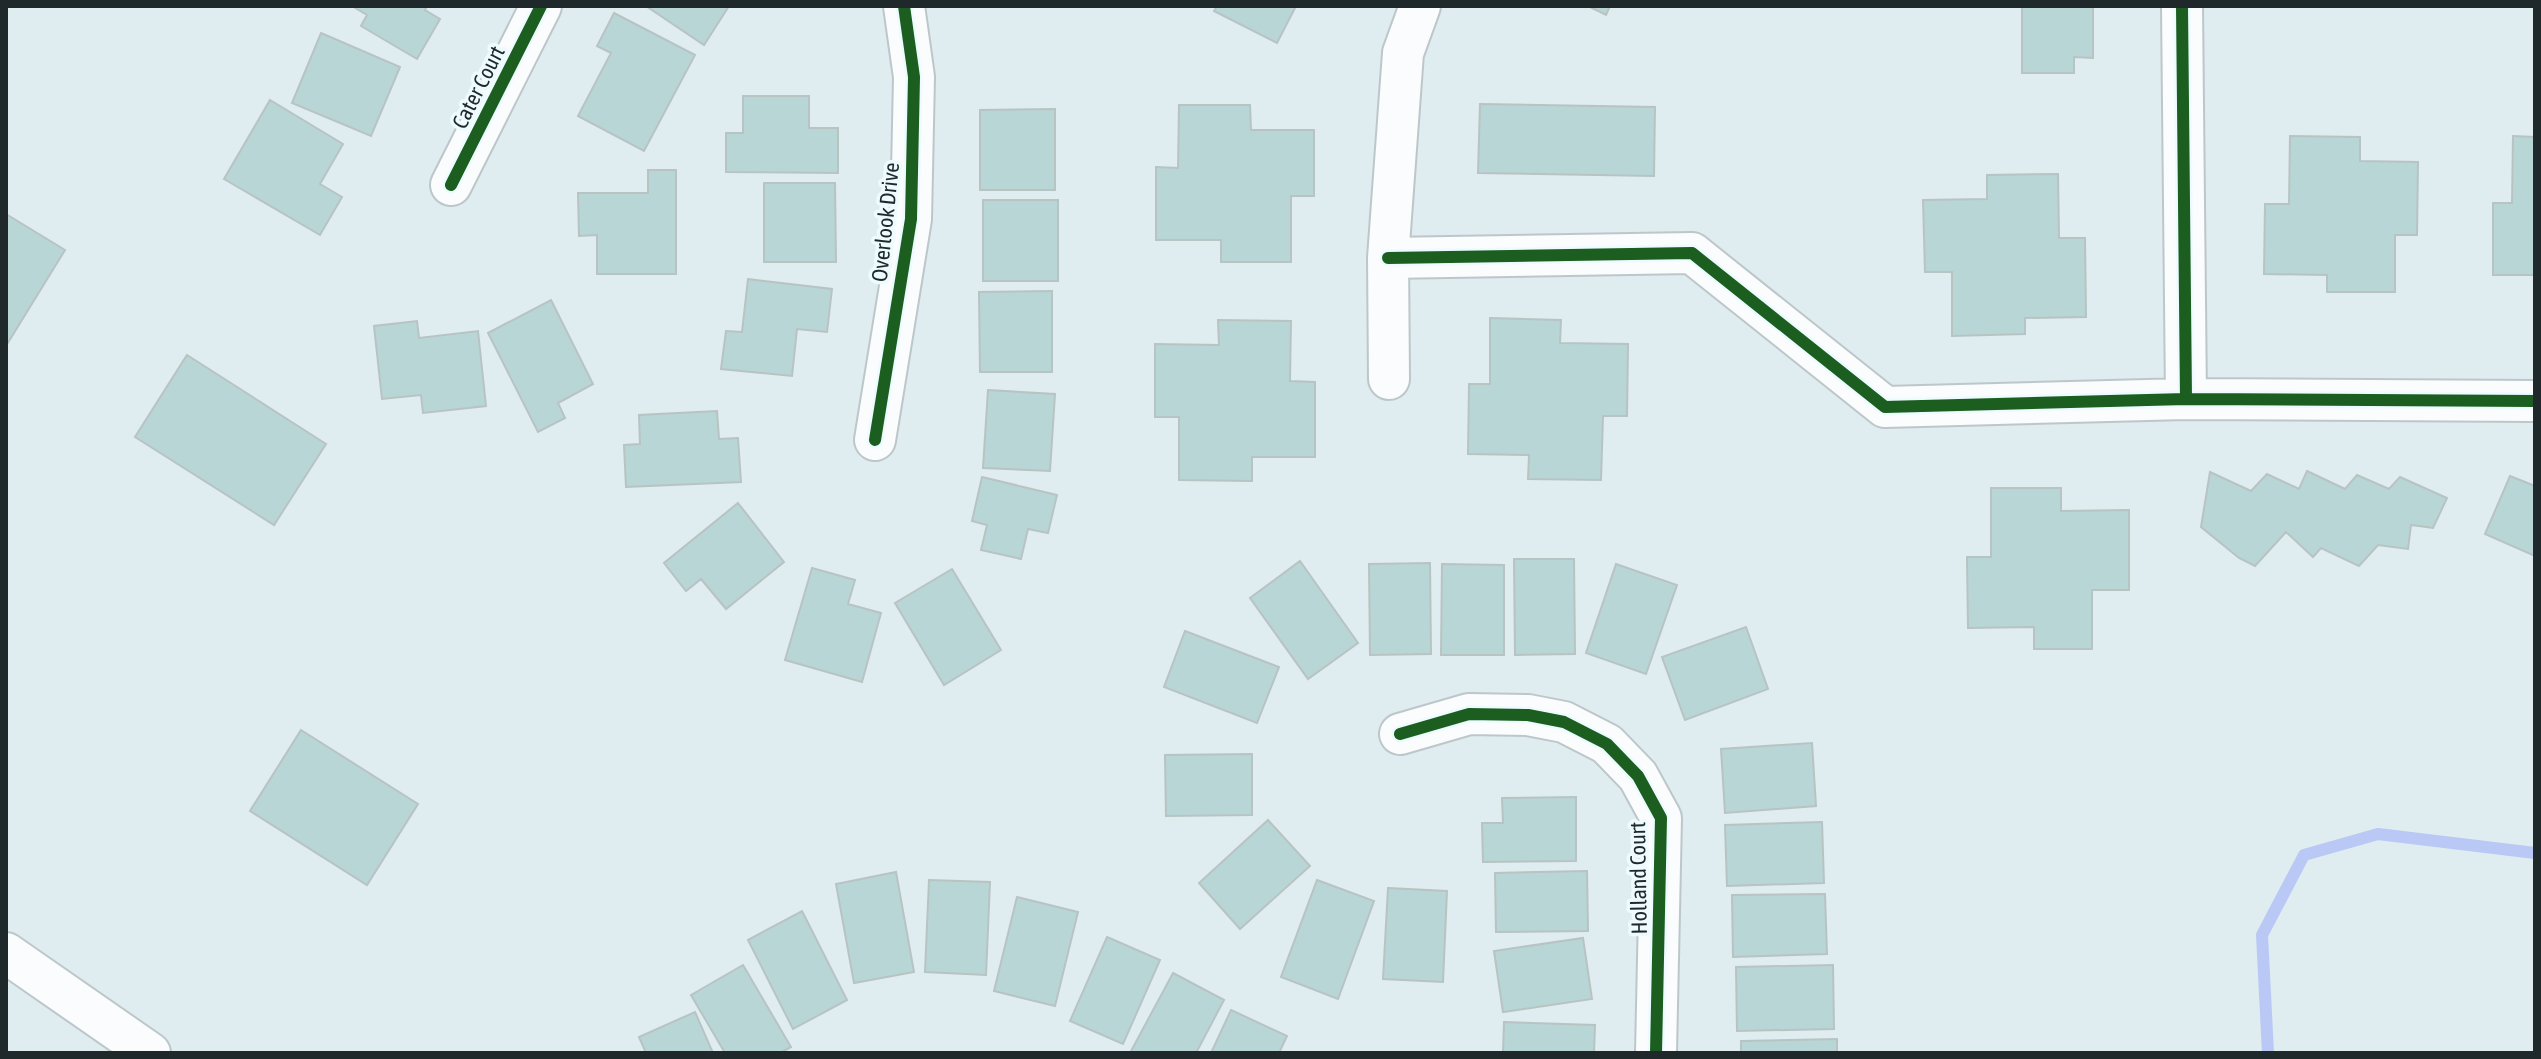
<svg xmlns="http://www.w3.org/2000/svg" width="2541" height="1059" font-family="'Asap Condensed',sans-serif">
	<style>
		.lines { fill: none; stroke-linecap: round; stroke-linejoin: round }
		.stream { stroke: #b9c8f4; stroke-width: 12 }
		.building { fill: #b9d6d6; stroke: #b8c3c3; stroke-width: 2 }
		.street-casing { stroke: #bdc7ca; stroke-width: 44 }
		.street { stroke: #fafcfd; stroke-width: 40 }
		.cycleway-casing { stroke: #edfbff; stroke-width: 17 }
		.cycleway { stroke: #1b5e20; stroke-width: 12 }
		.labels { text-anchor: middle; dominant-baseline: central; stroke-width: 7; stroke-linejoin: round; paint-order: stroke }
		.street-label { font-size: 22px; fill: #1f282a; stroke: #edfbff }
	</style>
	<rect width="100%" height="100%" fill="#dfecf0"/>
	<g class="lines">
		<path class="stream" d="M 2268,1053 L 2262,935 L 2304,855 L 2378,834 L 2535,853"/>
	</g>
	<path class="building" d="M 352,6 L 427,6 L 425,10 L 440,19 L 417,59 L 361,26 L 367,15 Z
		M 646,6 L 729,6 L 704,45 Z
		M 1217,6 L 1296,6 L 1277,43 L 1214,11 Z
		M 1588,6 L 1610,6 L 1606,15 Z
		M 2022,6 L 2093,6 L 2093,58 L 2074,57 L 2074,73 L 2022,73 Z
		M 614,13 L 695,55 L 644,151 L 578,116 L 611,53 L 597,46 Z
		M 321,33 L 400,67 L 371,136 L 292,103 Z
		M 743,96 L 809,96 L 809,128 L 838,128 L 838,173 L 726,172 L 726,133 L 743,133 Z
		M 270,100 L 343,144 L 320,184 L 342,197 L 320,235 L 224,179 Z
		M 1480,104 L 1655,107 L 1654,176 L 1478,173 Z
		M 1179,105 L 1250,105 L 1251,130 L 1314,130 L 1314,196 L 1291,196 L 1291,262 L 1221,262 L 1221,240 L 1156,240 L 1156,167 L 1178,168 Z
		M 1055,109 L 1055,190 L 980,190 L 980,110 Z
		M 2290,136 L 2360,137 L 2360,161 L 2418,162 L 2417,235 L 2395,235 L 2395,292 L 2327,292 L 2327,275 L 2264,274 L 2265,204 L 2289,204 Z
		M 2513,136 L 2535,137 L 2535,275 L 2493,275 L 2493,203 L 2512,203 Z
		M 648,170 L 676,170 L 676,274 L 597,274 L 597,235 L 579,236 L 578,193 L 648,193 Z
		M 2058,174 L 2059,238 L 2085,238 L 2086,317 L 2025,318 L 2025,334 L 1952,336 L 1952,272 L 1925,272 L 1923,200 L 1987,199 L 1987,175 Z
		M 764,183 L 835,183 L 836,262 L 764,262 Z
		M 983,200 L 1058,200 L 1058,281 L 983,281 Z
		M 6,214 L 65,250 L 6,346 Z
		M 748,279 L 832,289 L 827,332 L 797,329 L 792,376 L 721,369 L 726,331 L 742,332 Z
		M 1052,291 L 1052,372 L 980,372 L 979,292 Z
		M 551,300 L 593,384 L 558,403 L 565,418 L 538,432 L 488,333 Z
		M 1490,318 L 1561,320 L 1560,343 L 1628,344 L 1627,416 L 1603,416 L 1601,480 L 1528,479 L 1529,455 L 1468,454 L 1469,384 L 1490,384 Z
		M 1218,320 L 1291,321 L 1290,381 L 1315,382 L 1315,457 L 1252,457 L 1252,481 L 1179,480 L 1179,417 L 1155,417 L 1155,344 L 1219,345 Z
		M 417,321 L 419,338 L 478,331 L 486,406 L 423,413 L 421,395 L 382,399 L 374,326 Z
		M 187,355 L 326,444 L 274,525 L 135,437 Z
		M 988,390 L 1055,394 L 1050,471 L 983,468 Z
		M 717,411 L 719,439 L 738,438 L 741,482 L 626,487 L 624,445 L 640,444 L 639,415 Z
		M 2307,471 L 2345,489 L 2357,475 L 2389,489 L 2400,477 L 2447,498 L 2433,528 L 2411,525 L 2408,549 L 2378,545 L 2359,566 L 2321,548 L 2313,557 L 2286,532 L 2255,566 L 2239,558 L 2201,527 L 2210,472 L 2251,491 L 2267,474 L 2299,489 Z
		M 2510,476 L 2535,486 L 2535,556 L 2485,534 Z
		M 982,477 L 1057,495 L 1048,533 L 1028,529 L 1021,559 L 981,550 L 987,525 L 972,521 Z
		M 1991,488 L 2061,488 L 2061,511 L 2129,510 L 2129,590 L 2092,590 L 2092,649 L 2034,649 L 2034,627 L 1968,628 L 1967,557 L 1991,557 Z
		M 738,503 L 784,562 L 726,609 L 701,579 L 686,591 L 664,563 Z
		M 1514,559 L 1574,559 L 1575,654 L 1515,655 Z
		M 1300,561 L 1358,643 L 1308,679 L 1250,598 Z
		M 1430,563 L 1431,654 L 1370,655 L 1369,564 Z
		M 1442,564 L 1504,565 L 1504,655 L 1441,655 Z
		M 1616,564 L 1677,585 L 1646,674 L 1586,653 Z
		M 812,568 L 855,580 L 848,604 L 881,613 L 862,682 L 785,660 Z
		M 952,569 L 1001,650 L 944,685 L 895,603 Z
		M 1746,627 L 1768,689 L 1685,720 L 1662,657 Z
		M 1185,631 L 1279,667 L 1257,723 L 1164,687 Z
		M 301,730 L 418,804 L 367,885 L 250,811 Z
		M 1812,743 L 1816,806 L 1725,813 L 1721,749 Z
		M 1252,754 L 1252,815 L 1166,816 L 1165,755 Z
		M 1576,797 L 1576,861 L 1483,862 L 1482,823 L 1503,823 L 1502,798 Z
		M 1268,820 L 1310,866 L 1240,929 L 1199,883 Z
		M 1822,822 L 1824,883 L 1727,886 L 1725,825 Z
		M 1587,871 L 1588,931 L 1496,932 L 1495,873 Z
		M 896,872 L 914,972 L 854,983 L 836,884 Z
		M 929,880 L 990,882 L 986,975 L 925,972 Z
		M 1317,880 L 1374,901 L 1338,999 L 1281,977 Z
		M 1388,888 L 1447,891 L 1443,982 L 1383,979 Z
		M 1825,894 L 1827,954 L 1733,957 L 1732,895 Z
		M 1017,897 L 1078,912 L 1055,1006 L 994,991 Z
		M 802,911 L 847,1000 L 793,1029 L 748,940 Z
		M 1107,937 L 1160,960 L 1123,1044 L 1070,1021 Z
		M 1583,938 L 1592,999 L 1503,1012 L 1494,951 Z
		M 743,965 L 791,1047 L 780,1053 L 725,1053 L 691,995 Z
		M 1833,965 L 1834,1029 L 1737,1031 L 1736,967 Z
		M 1173,973 L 1224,1000 L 1196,1053 L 1130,1053 Z
		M 1231,1010 L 1287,1036 L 1279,1053 L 1211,1053 Z
		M 695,1012 L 713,1053 L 646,1053 L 639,1037 Z
		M 1504,1022 L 1595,1025 L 1594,1053 L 1503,1053 Z
		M 1837,1039 L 1837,1053 L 1741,1053 L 1741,1041 Z"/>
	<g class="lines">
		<defs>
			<path id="street" d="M 2182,6 L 2186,399
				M 451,185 L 541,6
				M 1388,258 L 1692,253 L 1885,407 L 2186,399 L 2535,401
				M 1389,379 L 1388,258 L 1403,53 L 1420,6
				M 875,440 L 911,219 L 914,77 L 904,6
				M 1400,734 L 1469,714 L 1528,715 L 1564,722 L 1607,744 L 1638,776 L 1661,818 L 1656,1053
				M 6,953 L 150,1053"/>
		</defs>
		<use href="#street" class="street-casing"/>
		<use href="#street" class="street"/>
		<defs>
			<path id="cycleway" d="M 2182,6 L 2186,399
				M 451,185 L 541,6
				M 1388,258 L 1692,253 L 1885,407 L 2186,399 L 2535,401
				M 875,440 L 911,219 L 914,77 L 904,6
				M 1400,734 L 1469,714 L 1528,715 L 1564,722 L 1607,744 L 1638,776 L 1661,818 L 1656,1053"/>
		</defs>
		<use href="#cycleway" class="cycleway-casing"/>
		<use href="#cycleway" class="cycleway"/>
	</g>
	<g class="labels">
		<g class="street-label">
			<text transform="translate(478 87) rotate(-63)">Cater Court</text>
			<text transform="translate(885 222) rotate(-84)">Overlook Drive</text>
			<text transform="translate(1638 878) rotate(-91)">Holland Court</text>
		</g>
	</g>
	<rect width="2541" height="1059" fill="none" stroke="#1f282a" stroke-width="16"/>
</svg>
